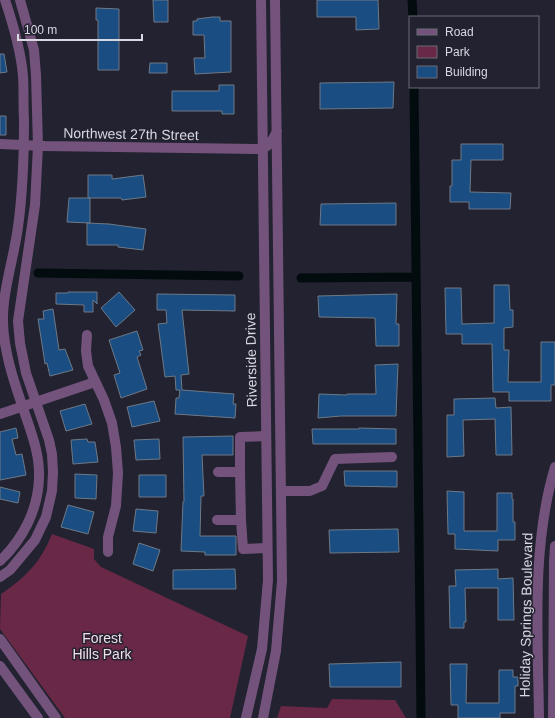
<svg xmlns="http://www.w3.org/2000/svg" width="555" height="718" font-family="Helvetica,sans-serif">
	<style>
		.green { fill: #682846 }
		.lines { fill: none; stroke-linecap: round; stroke-linejoin: round }
		.canal { stroke: #020c0f; stroke-width: 9 }
		.building { fill: #1a4d81; stroke: #6d7987 }
		.minor { stroke: #73537b; stroke-width: 10 }
		.labels { text-anchor: middle; dominant-baseline: central; stroke-width: 3; stroke-linejoin: round; paint-order: stroke }
		.street-label { font-size: 14px; fill: #d8d8e2; stroke: #222230 }
		.park-label { font-size: 14px; fill: #f4dee6; stroke: #222230 }
	</style>
	<rect width="100%" height="100%" fill="#222230"/>
	<path class="green" d="M 52,534 L 94,549 L 94,559 L 101,567 L 248,636 L 230,718 L 65,718 L 0,629 L 1,594 C 16,584 33,570 42,554 C 46,548 49,541 52,534 Z
		M 332,699 L 395,700 L 406,718 L 277,718 L 281,706 L 327,708 Z"/>
	<g class="lines">
		<path class="canal" d="M 412,0 L 413,17
			M 414,87 L 421,718
			M 38,273 L 239,276
			M 301,278 L 416,277"/>
	</g>
	<path class="building" d="M 153,0 L 168,0 L 168,22 L 154,22 Z
		M 317,0 L 378,0 L 379,29 L 356,30 L 356,17 L 317,17 Z
		M 96,8 L 119,9 L 119,70 L 98,70 L 98,20 L 96,20 Z
		M 212,17 L 220,17 L 220,21 L 231,21 L 231,72 L 195,74 L 194,58 L 205,58 L 204,35 L 193,35 L 193,21 L 197,21 L 197,19 Z
		M 0,54 L 4,54 L 7,72 L 0,73 Z
		M 150,63 L 167,63 L 167,73 L 149,73 Z
		M 394,82 L 393,108 L 320,109 L 320,83 Z
		M 219,85 L 234,85 L 234,114 L 222,114 L 222,111 L 172,111 L 172,91 L 219,91 Z
		M 0,116 L 6,116 L 6,135 L 0,135 Z
		M 461,144 L 503,144 L 503,160 L 471,160 L 470,192 L 511,193 L 510,209 L 469,209 L 469,202 L 450,202 L 450,186 L 452,186 L 452,160 L 461,160 Z
		M 88,175 L 112,175 L 112,179 L 143,175 L 146,197 L 122,200 L 121,198 L 88,198 Z
		M 69,198 L 90,198 L 90,223 L 67,222 Z
		M 396,203 L 396,225 L 320,225 L 321,204 Z
		M 87,223 L 109,224 L 146,229 L 143,250 L 118,247 L 118,245 L 87,245 Z
		M 494,285 L 509,285 L 510,310 L 513,310 L 513,327 L 504,328 L 504,350 L 509,350 L 508,382 L 541,382 L 541,342 L 555,342 L 555,385 L 551,385 L 551,401 L 509,401 L 509,392 L 493,392 L 492,344 L 462,344 L 462,334 L 446,334 L 445,288 L 461,288 L 462,324 L 494,323 Z
		M 68,292 L 97,292 L 97,304 L 93,300 L 93,312 L 84,312 L 84,305 L 56,304 L 56,293 L 68,293 Z
		M 119,292 L 135,310 L 116,327 L 101,308 Z
		M 157,294 L 235,295 L 235,311 L 182,310 L 189,374 L 181,375 L 182,390 L 234,394 L 233,404 L 236,404 L 235,418 L 175,414 L 176,398 L 179,398 L 180,390 L 176,390 L 175,376 L 165,377 L 158,324 L 167,323 L 166,310 L 157,310 Z
		M 397,294 L 396,324 L 399,324 L 399,346 L 376,346 L 375,318 L 319,317 L 318,296 Z
		M 53,309 L 59,350 L 65,349 L 73,370 L 50,376 L 47,363 L 45,364 L 44,357 L 38,319 L 44,319 L 43,311 Z
		M 137,331 L 143,350 L 139,351 L 141,355 L 137,357 L 147,389 L 121,398 L 114,375 L 120,373 L 109,340 Z
		M 398,364 L 396,416 L 341,416 L 318,418 L 319,394 L 347,395 L 347,394 L 376,394 L 375,365 Z
		M 495,398 L 496,408 L 511,407 L 512,455 L 496,455 L 495,419 L 463,420 L 464,456 L 447,457 L 447,415 L 454,415 L 454,399 Z
		M 154,401 L 160,421 L 132,427 L 127,407 Z
		M 85,404 L 92,424 L 66,431 L 60,411 Z
		M 16,428 L 18,438 L 12,439 L 16,455 L 22,454 L 26,475 L 0,480 L 0,432 Z
		M 359,428 L 396,429 L 396,444 L 313,444 L 312,429 L 359,429 Z
		M 233,436 L 233,455 L 202,455 L 204,496 L 201,496 L 200,536 L 236,536 L 236,555 L 205,555 L 205,552 L 181,551 L 183,502 L 184,502 L 183,437 Z
		M 87,439 L 88,442 L 95,442 L 98,462 L 73,464 L 71,440 Z
		M 159,439 L 160,459 L 136,460 L 134,440 Z
		M 344,471 L 397,471 L 397,487 L 345,486 Z
		M 75,474 L 97,475 L 96,499 L 75,498 Z
		M 139,475 L 166,475 L 166,497 L 139,497 Z
		M 0,487 L 20,492 L 18,503 L 0,499 Z
		M 447,491 L 464,492 L 464,531 L 497,531 L 497,493 L 512,493 L 512,499 L 513,499 L 513,522 L 515,522 L 515,540 L 498,540 L 498,551 L 455,549 L 455,534 L 448,534 Z
		M 68,505 L 94,512 L 88,534 L 61,527 Z
		M 136,509 L 158,511 L 156,533 L 133,531 Z
		M 398,529 L 399,552 L 330,553 L 329,530 Z
		M 139,543 L 160,550 L 153,571 L 133,564 Z
		M 235,569 L 236,589 L 173,589 L 173,570 Z
		M 498,569 L 498,579 L 513,578 L 514,620 L 498,620 L 498,588 L 465,588 L 466,622 L 464,622 L 464,628 L 450,628 L 449,586 L 456,586 L 455,570 Z
		M 401,662 L 401,687 L 330,687 L 329,664 Z
		M 450,664 L 467,664 L 466,703 L 499,703 L 499,670 L 513,670 L 513,677 L 518,677 L 518,686 L 515,686 L 515,713 L 500,713 L 500,718 L 458,718 L 458,705 L 451,705 Z"/>
	<g class="lines">
		<path class="minor" d="M 0,144 L 45,146 L 262,149 C 270,146 273,139 277,131
			M 87,335 L 86,351 L 88,366 L 104,400 L 112,423 L 116,447 L 118,473 L 116,506 L 108,537 L 108,552
			M 0,414 L 95,382
			M 218,472 L 240,472 L 240,437 L 266,436
			M 281,491 L 310,491 L 322,486 L 335,459 L 392,457
			M 217,520 L 241,520 L 240,472
			M 241,520 L 243,549 L 267,548
			M 0,561 C 23,539 38,510 39,478 C 40,452 30,430 22,405 C 13,379 4,351 3,323 C 2,292 14,258 18,227 C 23,191 24,155 24,119 C 23,105 24,90 23,76 C 21,51 13,24 5,0
			M 0,577 L 10,570 L 35,540 L 46,517 L 52,491 L 53,472 L 52,454 L 49,440 L 26,373 L 20,343 L 18,321 L 35,205 L 38,146 L 36,75 L 34,50 L 20,0
			M 0,639 L 56,718
			M 0,666 L 38,718
			M 246,718 L 262,649 L 268,580 L 261,0
			M 263,718 L 276,651 L 282,581 L 275,0
			M 539,718 C 538,635 531,547 555,467
			M 553,718 L 554,561 L 555,546"/>
	</g>
	<g class="labels">
		<g class="street-label">
			<text transform="translate(131 134) rotate(1)">Northwest 27th Street</text>
			<text transform="translate(251 360) rotate(-91)">Riverside Drive</text>
			<text transform="translate(526 615) rotate(-89)">Holiday Springs Boulevard</text>
		</g>
		<g class="park-label">
			<text x="102" y="638">Forest<tspan x="102" dy="16">Hills Park</tspan></text>
		</g>
	</g>
	<rect x="409" y="16" width="130" height="72" fill="#222230" stroke="#6b6b77"/>
	<rect x="417" y="29" width="20" height="6" fill="#73537b" stroke="#6b6b77"/>
	<text x="445" y="36" font-size="12" fill="#d8d8e2">Road</text>
	<rect x="417" y="46" width="20" height="12" fill="#682846" stroke="#6b6b77"/>
	<text x="445" y="56" font-size="12" fill="#d8d8e2">Park</text>
	<rect x="417" y="66" width="20" height="12" fill="#1a4d81" stroke="#6b6b77"/>
	<text x="445" y="76" font-size="12" fill="#d8d8e2">Building</text>
	<path d="M18 34v6h124v-6" fill="none" stroke="#d8d8e2" stroke-width="2"/>
	<text x="24" y="34" font-size="12" fill="#d8d8e2" stroke="#222230" stroke-width="3" paint-order="stroke">100 m</text>
</svg>
